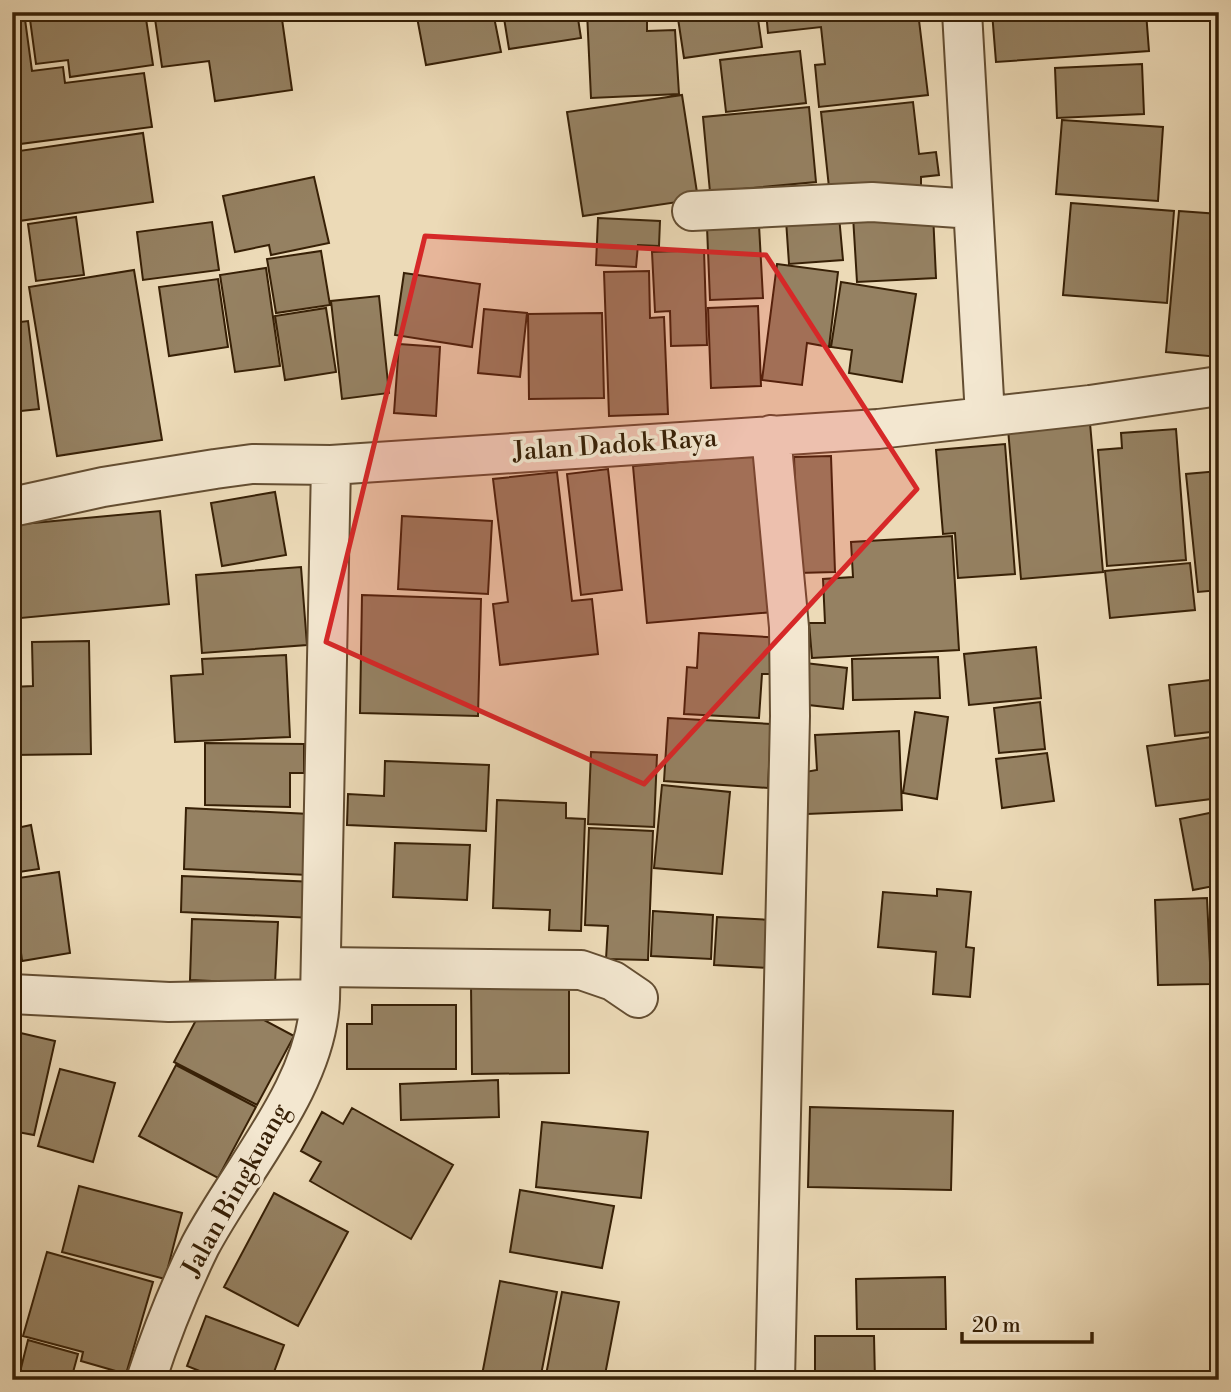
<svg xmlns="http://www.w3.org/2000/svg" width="1231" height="1392" font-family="'Libre Bodoni',serif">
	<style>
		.building { fill: #958162; stroke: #372006; stroke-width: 2 }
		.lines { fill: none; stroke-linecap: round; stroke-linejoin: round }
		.minor-casing { stroke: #644e32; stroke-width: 42 }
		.minor { stroke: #f3e7d0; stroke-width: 38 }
		.marked { fill: #d62828; fill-opacity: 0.2; stroke: #d62828; stroke-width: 5; stroke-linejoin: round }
		.labels { text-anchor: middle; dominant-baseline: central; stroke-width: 7; stroke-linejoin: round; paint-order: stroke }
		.street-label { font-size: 26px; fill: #372006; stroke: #f3e7d0 }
	</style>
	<rect width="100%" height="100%" fill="#ecdab7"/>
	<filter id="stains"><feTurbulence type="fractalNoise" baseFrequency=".00286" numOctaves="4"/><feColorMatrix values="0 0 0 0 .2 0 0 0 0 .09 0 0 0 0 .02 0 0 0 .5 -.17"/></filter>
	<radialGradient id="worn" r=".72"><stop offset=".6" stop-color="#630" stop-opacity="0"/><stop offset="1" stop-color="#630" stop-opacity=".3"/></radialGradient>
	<path class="building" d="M 12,12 L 24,12 L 32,71 L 63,67 L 65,83 L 144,73 L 152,127 L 12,145 Z
		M 29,12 L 145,12 L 153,65 L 70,77 L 68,60 L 36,64 Z
		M 154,12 L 281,12 L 292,90 L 215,101 L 209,61 L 162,67 Z
		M 416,12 L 493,12 L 501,52 L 426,65 Z
		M 503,12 L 577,12 L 581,38 L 509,49 Z
		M 587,12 L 647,12 L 647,31 L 675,30 L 679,94 L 591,98 Z
		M 677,12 L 757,12 L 762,47 L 684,58 Z
		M 766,12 L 918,12 L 928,95 L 819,107 L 815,65 L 825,64 L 821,27 L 768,33 Z
		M 992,12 L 1146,12 L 1149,51 L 996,62 Z
		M 800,51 L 806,103 L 726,112 L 720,60 Z
		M 1142,64 L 1144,114 L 1057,118 L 1055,68 Z
		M 682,95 L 698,199 L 583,216 L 567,112 Z
		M 913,102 L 919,154 L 936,152 L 939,175 L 921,177 L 921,187 L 830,197 L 821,112 Z
		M 809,107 L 816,182 L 710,192 L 703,117 Z
		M 1062,120 L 1163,127 L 1158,201 L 1056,194 Z
		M 143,133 L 153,202 L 12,222 L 12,152 Z
		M 314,177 L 329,243 L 271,255 L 269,245 L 235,252 L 223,196 Z
		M 1071,203 L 1174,211 L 1167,303 L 1063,295 Z
		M 1179,211 L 1219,214 L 1219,357 L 1166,352 Z
		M 933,213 L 936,278 L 857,282 L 853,216 Z
		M 839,216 L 843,260 L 789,264 L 786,220 Z
		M 76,217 L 84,275 L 36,281 L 28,224 Z
		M 598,218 L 660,221 L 659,246 L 638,245 L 636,267 L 596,265 Z
		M 212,222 L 219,270 L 143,280 L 137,232 Z
		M 759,225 L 763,298 L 710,300 L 707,227 Z
		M 704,250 L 707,345 L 671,346 L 670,311 L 655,312 L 652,252 Z
		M 321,251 L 330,305 L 276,313 L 267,259 Z
		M 777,264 L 838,272 L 829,347 L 807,343 L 802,385 L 762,380 Z
		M 266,268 L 280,366 L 235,372 L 220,275 Z
		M 134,270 L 162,440 L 57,456 L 29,287 Z
		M 649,271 L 650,318 L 664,317 L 668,414 L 609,416 L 604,272 Z
		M 404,273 L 480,284 L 472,347 L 395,335 Z
		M 218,279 L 228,347 L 169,356 L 159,287 Z
		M 841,282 L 916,294 L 902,382 L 849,373 L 852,350 L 831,347 Z
		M 379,296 L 389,393 L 342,399 L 331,301 Z
		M 758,306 L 761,386 L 711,388 L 708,308 Z
		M 326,308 L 336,372 L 285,380 L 275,316 Z
		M 484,309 L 527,313 L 520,377 L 478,373 Z
		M 602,313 L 604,398 L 529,399 L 528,314 Z
		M 28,321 L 39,409 L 12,412 L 12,323 Z
		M 399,344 L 440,347 L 436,416 L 394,413 Z
		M 1090,423 L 1103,572 L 1021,579 L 1008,429 Z
		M 1176,429 L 1186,560 L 1107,566 L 1098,450 L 1122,448 L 1121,433 Z
		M 1005,444 L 1015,574 L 958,578 L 955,533 L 943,534 L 936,450 Z
		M 760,455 L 774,612 L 647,623 L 633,466 Z
		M 831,456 L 835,572 L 798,573 L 794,457 Z
		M 608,469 L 622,590 L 581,595 L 567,474 Z
		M 1219,471 L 1219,590 L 1198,592 L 1186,474 Z
		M 557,472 L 572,601 L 592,599 L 598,654 L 500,665 L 493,604 L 508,602 L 493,479 Z
		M 275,492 L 286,555 L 222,566 L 211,503 Z
		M 160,511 L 169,604 L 21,618 L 12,525 Z
		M 402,516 L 492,521 L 488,594 L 398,589 Z
		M 952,536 L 959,650 L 812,658 L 809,623 L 825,623 L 823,579 L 853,577 L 851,542 Z
		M 1190,563 L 1195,610 L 1110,618 L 1105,571 Z
		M 301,567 L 307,645 L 202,653 L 196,575 Z
		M 362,595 L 481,599 L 478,716 L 360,713 Z
		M 699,633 L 783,638 L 781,674 L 762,674 L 759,718 L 684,714 L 687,667 L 697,668 Z
		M 89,641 L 91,754 L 12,755 L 12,687 L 33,686 L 32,642 Z
		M 1036,647 L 1041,698 L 969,705 L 964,654 Z
		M 286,655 L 290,737 L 175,742 L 171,676 L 203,674 L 202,659 Z
		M 938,657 L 940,698 L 853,700 L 852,659 Z
		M 805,663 L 847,668 L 843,709 L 800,704 Z
		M 1219,679 L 1219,731 L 1175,736 L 1169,685 Z
		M 1040,702 L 1045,749 L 999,753 L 994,708 Z
		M 915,712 L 948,717 L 937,799 L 903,793 Z
		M 668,718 L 771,724 L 768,788 L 664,781 Z
		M 899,731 L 902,810 L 807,814 L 805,772 L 817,770 L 815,735 Z
		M 1219,736 L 1219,798 L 1156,806 L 1147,746 Z
		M 205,743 L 304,744 L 304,773 L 290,773 L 290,807 L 205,805 Z
		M 591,752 L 657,755 L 654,827 L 588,824 Z
		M 1047,753 L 1054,801 L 1002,808 L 996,759 Z
		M 385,761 L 489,765 L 486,831 L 347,825 L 348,794 L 384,796 Z
		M 662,785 L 730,792 L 722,874 L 654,868 Z
		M 497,800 L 566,803 L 566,818 L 585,819 L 581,931 L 549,930 L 550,910 L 493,908 Z
		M 186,808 L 310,814 L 308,875 L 184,869 Z
		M 1219,811 L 1219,885 L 1193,890 L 1180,819 Z
		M 31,825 L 39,869 L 12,873 L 12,829 Z
		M 589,828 L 653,831 L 648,960 L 606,959 L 608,926 L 585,925 Z
		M 395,843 L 470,845 L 467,900 L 393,897 Z
		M 59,872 L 70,953 L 22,961 L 12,879 Z
		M 182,876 L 315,882 L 313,918 L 181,912 Z
		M 937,889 L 971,892 L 966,947 L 974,948 L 970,997 L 933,994 L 936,952 L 878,947 L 883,892 L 937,896 Z
		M 1207,898 L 1211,984 L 1158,985 L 1155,900 Z
		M 653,911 L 713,915 L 711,959 L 651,956 Z
		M 717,917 L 772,920 L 770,968 L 714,965 Z
		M 192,919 L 278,922 L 275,984 L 190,980 Z
		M 471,985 L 569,985 L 569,1073 L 472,1074 Z
		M 205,1003 L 234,1004 L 294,1036 L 257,1105 L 174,1062 Z
		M 372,1005 L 456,1005 L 456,1069 L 347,1069 L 347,1024 L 372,1024 Z
		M 12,1031 L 55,1041 L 34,1135 L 12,1131 Z
		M 176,1065 L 256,1107 L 218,1178 L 139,1136 Z
		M 60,1069 L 115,1083 L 93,1162 L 38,1146 Z
		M 498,1080 L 499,1117 L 401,1120 L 400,1084 Z
		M 810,1107 L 953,1111 L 951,1190 L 808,1187 Z
		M 352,1108 L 453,1165 L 411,1239 L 310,1181 L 321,1162 L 301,1151 L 322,1112 L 343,1124 Z
		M 542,1122 L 648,1132 L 641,1198 L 536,1187 Z
		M 79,1186 L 182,1213 L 165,1279 L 62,1252 Z
		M 520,1190 L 614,1206 L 602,1268 L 510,1252 Z
		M 274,1193 L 348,1232 L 298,1326 L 224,1287 Z
		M 47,1252 L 153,1282 L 126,1374 L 81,1361 L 83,1352 L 23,1336 Z
		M 945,1277 L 946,1329 L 857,1329 L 856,1279 Z
		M 500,1281 L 557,1292 L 540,1380 L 506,1380 L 482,1375 Z
		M 562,1292 L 619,1302 L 604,1380 L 545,1380 Z
		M 206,1316 L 284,1345 L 271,1380 L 222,1380 L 187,1366 Z
		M 815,1336 L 874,1336 L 875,1380 L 815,1380 Z
		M 28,1340 L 78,1354 L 72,1376 L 85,1380 L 18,1380 Z"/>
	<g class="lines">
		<defs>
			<path id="minor" d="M 962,12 L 985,416
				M 692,211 L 872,202 L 973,209
				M 771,435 L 789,627 L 790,716 L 775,1380
				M 12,507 L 103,487 L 215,469 L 252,464 L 331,465 L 878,429 L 1090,405 L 1219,386
				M 321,967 L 581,970 L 613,981 L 638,998
				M 12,994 L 169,1002 L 320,999 L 331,465
				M 146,1380 C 161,1334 179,1289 200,1246 C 240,1170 317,1086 320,999"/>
		</defs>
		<use href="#minor" class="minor-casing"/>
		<use href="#minor" class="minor"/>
	</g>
	<path class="marked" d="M 425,236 L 766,255 L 917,489 L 644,784 L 326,642 Z"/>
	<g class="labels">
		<g class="street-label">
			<text transform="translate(615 445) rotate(-4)">Jalan Dadok Raya</text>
			<text transform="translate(236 1190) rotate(-61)">Jalan Bingkuang</text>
		</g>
	</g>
	<rect width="1231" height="1392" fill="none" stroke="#ecdab7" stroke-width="42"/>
	<rect x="14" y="14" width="1203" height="1364" fill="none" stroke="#372006" stroke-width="3.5"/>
	<rect x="21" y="21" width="1189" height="1350" fill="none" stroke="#372006" stroke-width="2"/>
	<path d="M962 1332v10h130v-10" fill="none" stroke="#372006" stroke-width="3.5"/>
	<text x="972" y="1332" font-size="21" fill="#372006" stroke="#f3e7d0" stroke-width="5" paint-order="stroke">20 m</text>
	<rect width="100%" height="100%" filter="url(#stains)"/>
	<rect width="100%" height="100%" fill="url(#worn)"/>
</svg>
